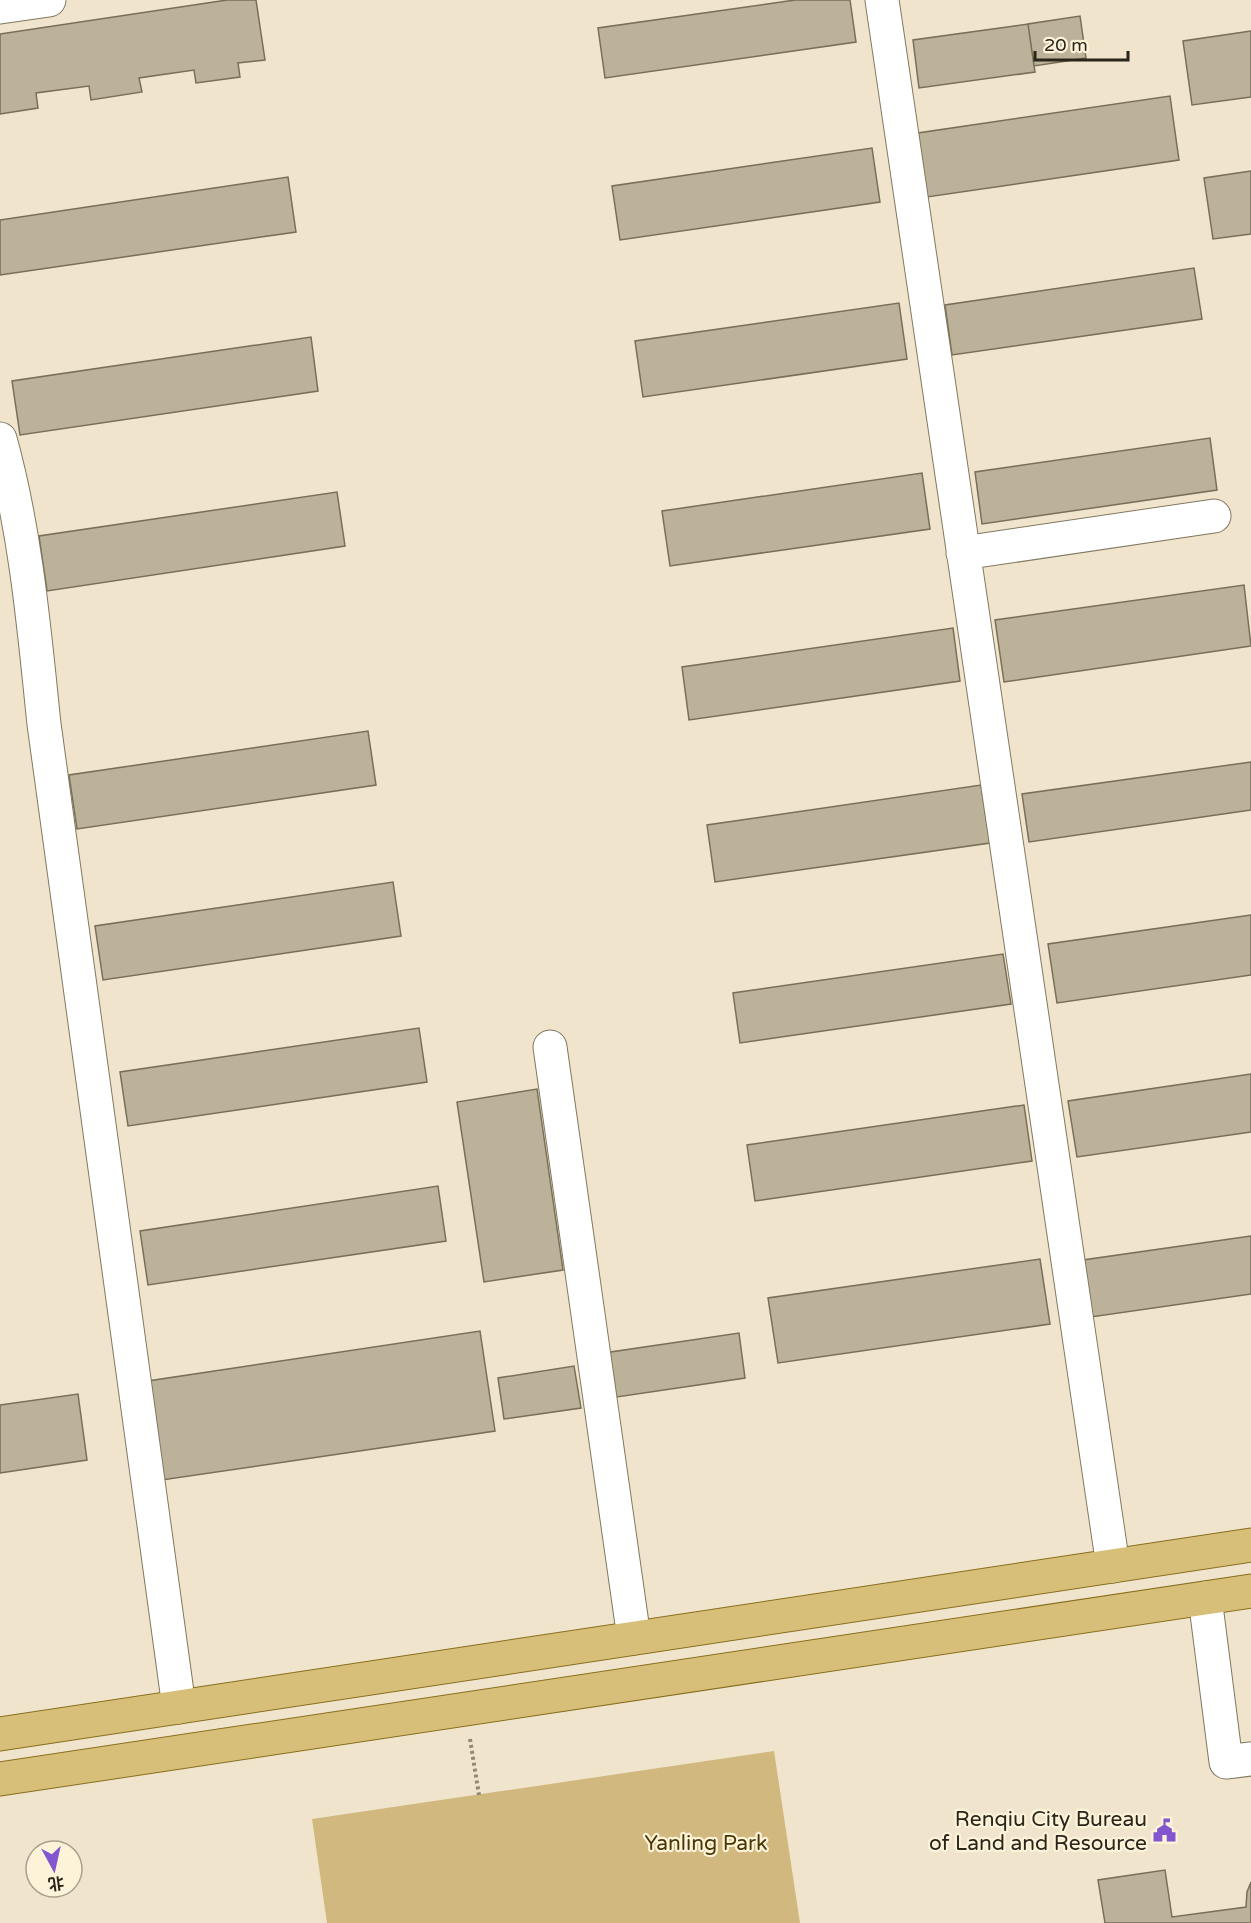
<svg xmlns="http://www.w3.org/2000/svg" width="1251" height="1923" font-family="'Varela Round','Noto Sans SC',sans-serif">
	<style>
		.green { fill: #d1b87e }
		.building { fill: #bcb299; stroke: #786f58; stroke-width: 1.5 }
		.lines { fill: none; stroke-linecap: round; stroke-linejoin: round }
		.minor-casing { stroke: #817861; stroke-width: 35 }
		.major-casing { stroke: #896e1e; stroke-width: 35 }
		.path { stroke: #928a78; stroke-width: 4; stroke-dasharray: 3 3; stroke-linecap: butt }
		.minor { stroke: #fff; stroke-width: 33 }
		.major { stroke: #d7bf79; stroke-width: 33 }
		.labels { text-anchor: middle; dominant-baseline: central; stroke-width: 4.5; stroke-linejoin: round; paint-order: stroke }
		.poi-label { font-size: 21px; fill: #29251b; stroke: #fdf3d9; text-anchor: end }
		.park-label { font-size: 21px; fill: #493701; stroke: #fdf3d9 }
	</style>
	<rect width="100%" height="100%" fill="#f0e5cc"/>
	<path class="green" d="M 774,1751 L 800,1923 L 327,1923 L 312,1819 Z"/>
	<path class="building" d="M 227,0 L 256,0 L 265,60 L 238,63 L 240,77 L 196,83 L 194,70 L 139,78 L 142,92 L 91,100 L 89,86 L 36,93 L 38,108 L 0,114 L 0,34 Z
		M 795,0 L 850,0 L 856,42 L 605,78 L 598,28 Z
		M 1080,16 L 1086,58 L 1034,66 L 1028,24 Z
		M 1028,24 L 1035,72 L 919,88 L 913,40 Z
		M 1251,31 L 1251,97 L 1192,105 L 1183,41 Z
		M 1170,96 L 1179,160 L 927,197 L 918,133 Z
		M 872,148 L 880,202 L 620,240 L 612,186 Z
		M 1251,171 L 1251,234 L 1213,239 L 1204,178 Z
		M 288,177 L 296,232 L 0,275 L 0,220 Z
		M 1194,268 L 1202,319 L 952,355 L 945,305 Z
		M 899,303 L 907,359 L 643,397 L 635,341 Z
		M 311,337 L 318,391 L 20,435 L 12,381 Z
		M 1210,438 L 1217,490 L 982,524 L 975,472 Z
		M 922,473 L 930,529 L 670,566 L 662,511 Z
		M 337,492 L 345,546 L 47,591 L 39,536 Z
		M 1244,585 L 1251,646 L 1004,682 L 995,620 Z
		M 953,628 L 960,681 L 689,720 L 682,667 Z
		M 368,731 L 376,785 L 77,829 L 69,775 Z
		M 1251,762 L 1251,810 L 1029,842 L 1022,794 Z
		M 981,785 L 990,843 L 715,882 L 707,825 Z
		M 393,882 L 401,936 L 103,980 L 95,926 Z
		M 1251,915 L 1251,975 L 1057,1003 L 1048,944 Z
		M 1003,954 L 1011,1004 L 740,1043 L 733,993 Z
		M 419,1028 L 427,1082 L 128,1126 L 120,1072 Z
		M 1251,1074 L 1251,1132 L 1077,1157 L 1068,1101 Z
		M 537,1089 L 563,1270 L 484,1282 L 457,1102 Z
		M 1024,1105 L 1032,1161 L 755,1201 L 747,1145 Z
		M 438,1186 L 446,1241 L 148,1285 L 140,1231 Z
		M 1251,1236 L 1251,1294 L 1091,1317 L 1083,1260 Z
		M 1040,1259 L 1050,1324 L 778,1363 L 768,1298 Z
		M 480,1331 L 495,1431 L 162,1480 L 148,1381 Z
		M 739,1333 L 745,1378 L 610,1398 L 604,1353 Z
		M 574,1366 L 581,1408 L 504,1419 L 498,1378 Z
		M 78,1394 L 87,1460 L 0,1473 L 0,1405 Z
		M 1165,1870 L 1172,1917 L 1246,1907 L 1247,1892 L 1251,1882 L 1251,1923 L 1105,1923 L 1098,1880 Z"/>
	<g class="lines">
		<defs>
			<path id="minor" d="M 882,0 L 1113,1566
				M 0,7 L 49,0
				M 0,439 C 26,533 34,628 44,724 L 179,1707
				M 963,553 L 1214,516
				M 550,1047 L 634,1638
				M 1205,1598 L 1226,1762 L 1251,1759"/>
			<path id="major" d="M 0,1734 L 1251,1545
				M 0,1779 L 1251,1591"/>
		</defs>
		<use href="#minor" class="minor-casing"/>
		<use href="#major" class="major-casing"/>
		<path class="path" d="M 470,1739 L 479,1795"/>
		<use href="#minor" class="minor"/>
		<use href="#major" class="major"/>
	</g>
	<defs>
		<symbol id="civic-bare" viewBox="-9 -9 18 18"><path d="M-.6-6.5H3V-4.5H.6V-3L4-1V1h2V6H-6V1h2V-1L-.6-3ZM-1.2 2.5V6h2.4V2.5Z" fill="#8355ce" stroke="#fdf3d9" stroke-width="2.5" paint-order="stroke"/></symbol>
	</defs>
	<g fill-rule="evenodd">
		<use href="#civic-bare" x="1148" y="1814" width="33" height="33"/>
	</g>
	<g class="labels">
		<g class="poi-label">
			<text x="1147" y="1819">Renqiu City Bureau<tspan x="1147" dy="24">of Land and Resource</tspan></text>
		</g>
		<g class="park-label">
			<text x="706" y="1843">Yanling Park</text>
		</g>
	</g>
	<g transform="translate(54 1869) rotate(172)"><circle r="28" fill="#fdf3d9" stroke="#a8a18d" stroke-width="1.5"/>
	<path d="M0-4.5L10 22L0 15L-10 22Z" fill="#8355ce"/>
	<text y="-9" font-size="16" font-weight="bold" text-anchor="middle" fill="#29251b">北</text>
	</g>
	<path d="M1035 51v9h93v-9" fill="none" stroke="#29251b" stroke-width="3"/>
	<text x="1044" y="51" font-size="18" fill="#29251b" stroke="#fdf3d9" stroke-width="4.5" paint-order="stroke">20 m</text>
</svg>
